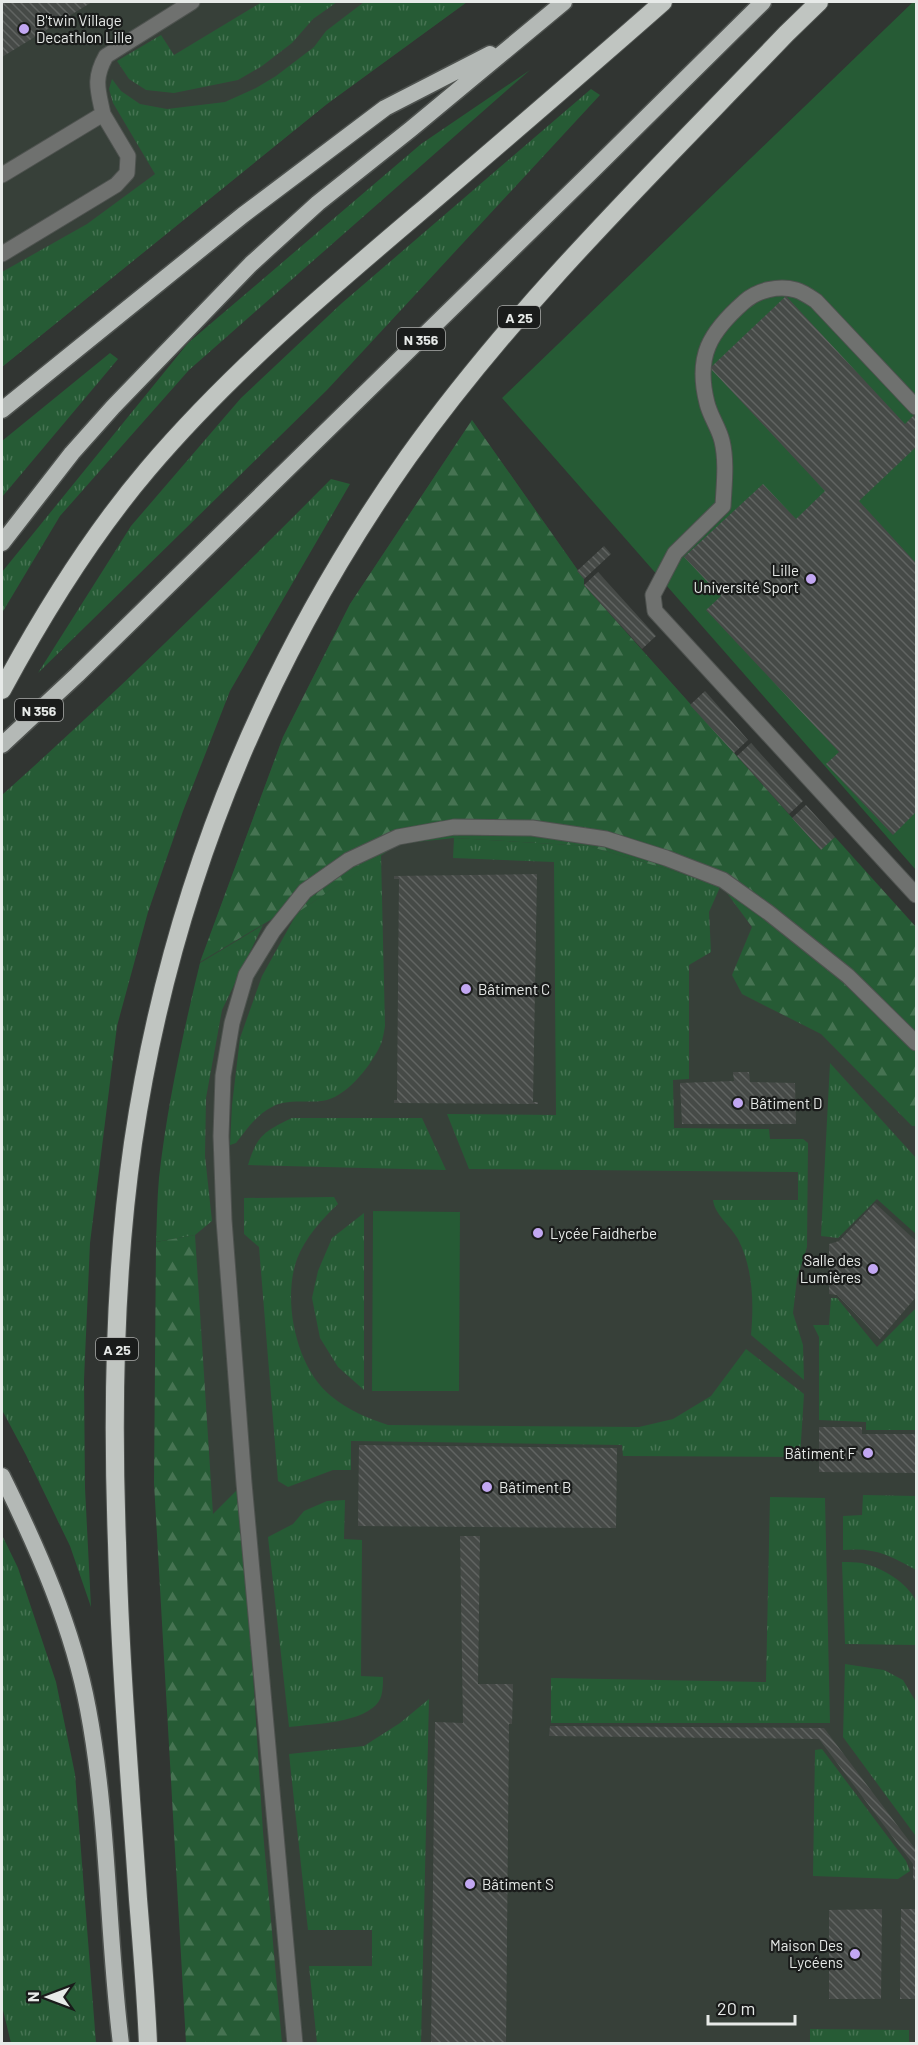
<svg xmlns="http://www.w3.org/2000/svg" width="918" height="2045" font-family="Barlow,sans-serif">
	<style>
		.built { fill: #374039 }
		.grass { fill: url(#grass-tufts) }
		.forest { fill: url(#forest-firs) }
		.garden { fill: #265b35 }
		.building { fill: url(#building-back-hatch) }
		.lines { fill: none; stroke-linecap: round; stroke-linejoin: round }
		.service-casing { stroke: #4e524f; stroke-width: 17 }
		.trunk-casing { stroke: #4e524f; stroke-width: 19 }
		.motorway-casing { stroke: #4e524f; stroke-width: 20 }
		.service { stroke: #6f716f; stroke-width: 15 }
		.trunk { stroke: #b4b9b6; stroke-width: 16 }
		.motorway { stroke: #c0c5c1; stroke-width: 18 }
		.poi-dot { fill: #c2a7f2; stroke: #1a1c1b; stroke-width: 2 }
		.labels { text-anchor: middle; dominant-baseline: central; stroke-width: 4.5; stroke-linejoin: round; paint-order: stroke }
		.shield { fill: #1a1c1b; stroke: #aaacaa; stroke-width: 1.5 }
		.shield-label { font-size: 14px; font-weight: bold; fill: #e7eae8 }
		.poi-label { font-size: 15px; fill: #e7eae8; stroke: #1a1c1b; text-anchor: start }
	</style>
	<defs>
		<pattern id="grass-tufts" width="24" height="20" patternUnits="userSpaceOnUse" patternTransform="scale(1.5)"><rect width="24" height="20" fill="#265b35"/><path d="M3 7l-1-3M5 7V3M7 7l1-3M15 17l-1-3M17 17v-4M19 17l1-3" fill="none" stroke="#467352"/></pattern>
		<pattern id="forest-firs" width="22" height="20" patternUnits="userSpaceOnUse" patternTransform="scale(1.5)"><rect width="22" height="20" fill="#265b35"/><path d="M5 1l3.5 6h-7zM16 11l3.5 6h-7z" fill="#467352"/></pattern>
		<pattern id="building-back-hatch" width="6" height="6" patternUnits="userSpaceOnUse" patternTransform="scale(1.5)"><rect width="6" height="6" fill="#464a47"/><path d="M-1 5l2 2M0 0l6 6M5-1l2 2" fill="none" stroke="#616462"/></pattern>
	</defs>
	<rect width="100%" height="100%" fill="#313532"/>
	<path class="built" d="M 2,2 L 467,2 L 327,104 L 2,367 Z
		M 472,420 L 584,579 L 584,585 L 821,850 L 916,1063 L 916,2043 L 203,2044 L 160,1188 L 200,963 L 283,737 L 350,604 Z"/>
	<path class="grass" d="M 262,2 L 337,2 L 313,19 L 292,43 L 262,66 L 238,80 L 174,93 L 146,90 L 129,79 L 117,61 L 161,35 L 174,55 Z
		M 364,2 L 467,2 L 327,104 L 2,367 L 2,272 L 87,224 L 155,174 L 113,103 L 109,89 L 112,79 L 121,91 L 140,104 L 167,109 L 225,102 L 256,88 L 276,76 L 314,47 L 326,31 Z
		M 530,70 L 189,370 L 60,516 L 2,613 L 2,572 L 188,343 L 421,144 Z
		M 591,89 L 600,95 L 327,390 L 38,673 L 131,526 L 241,398 L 342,303 Z
		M 110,353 L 118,359 L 2,497 L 2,441 Z
		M 331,479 L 350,484 L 230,691 L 183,811 L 148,912 L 117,1026 L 90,1243 L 84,1380 L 85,1488 L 91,1607 L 70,1546 L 26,1455 L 2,1410 L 2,795 C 115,694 224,587 331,479 Z
		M 454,838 L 588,846 L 721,885 L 709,912 L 711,952 L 689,965 L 689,1079 L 673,1080 L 674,1128 L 769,1129 L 770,1139 L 803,1139 L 808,1143 L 807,1247 L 797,1279 L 793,1313 L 803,1345 L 804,1380 L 751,1335 C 754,1303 753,1268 738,1239 C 730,1225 715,1215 713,1200 L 798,1200 L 798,1172 L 469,1169 L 447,1114 L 556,1115 L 554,862 L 453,858 Z
		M 381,855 L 385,1026 C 384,1032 383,1038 381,1044 C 372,1064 349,1094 327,1100 C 310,1104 288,1098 272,1107 C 257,1114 246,1130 236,1143 L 230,1145 L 232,1105 L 240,1038 L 262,976 L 297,913 Z
		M 263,925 L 222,1010 L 206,1098 L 205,1156 L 212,1221 L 195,1235 L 156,1242 C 157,1221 157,1199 159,1178 C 167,1106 183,1033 200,963 Z
		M 830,1063 L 916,1158 L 916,1234 L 877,1199 L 838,1238 L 821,1236 Z
		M 292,1118 L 422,1118 L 446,1170 L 248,1165 C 257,1135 265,1131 292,1118 Z
		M 334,1197 L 338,1204 C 322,1219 305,1238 297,1259 C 282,1300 296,1368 331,1396 C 348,1410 367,1418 388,1425 L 639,1427 L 673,1419 L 711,1396 L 746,1349 L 804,1394 L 800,1457 L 623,1456 L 622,1445 L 351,1441 L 351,1470 L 333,1470 L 288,1487 L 278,1481 L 259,1247 L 244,1234 L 244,1198 Z
		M 364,1213 L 364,1390 L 338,1367 L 320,1338 L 312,1298 L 318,1271 L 332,1238 Z
		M 831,1298 L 837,1298 L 877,1347 L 916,1308 L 916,1430 L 866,1430 L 866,1422 L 819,1420 L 819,1337 L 813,1325 L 829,1325 Z
		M 863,1495 L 916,1496 L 916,1570 C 890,1555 874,1547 843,1550 L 843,1516 L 862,1515 Z
		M 770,1497 L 825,1498 L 830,1723 L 551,1723 L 551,1678 L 766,1682 Z
		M 345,1500 L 344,1539 L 362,1540 L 361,1676 L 383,1677 C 383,1684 383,1695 379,1701 C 365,1723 314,1724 289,1727 L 268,1537 L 293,1524 L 304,1511 L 327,1501 Z
		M 2,1535 L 18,1568 L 56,1682 L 75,1774 L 96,2043 L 11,2043 L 2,2006 Z
		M 842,1562 C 849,1562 856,1562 862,1563 C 881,1567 908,1583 916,1601 L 916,1645 L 845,1644 Z
		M 845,1664 L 884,1670 L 903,1680 L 916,1702 L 915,1835 L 843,1737 Z
		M 429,1699 L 421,2043 L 317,2043 L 309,1966 L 372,1966 L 372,1930 L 308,1930 L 289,1754 L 364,1746 L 400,1723 Z
		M 822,1749 L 906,1861 L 910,1871 L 898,1879 L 813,1876 L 815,1750 Z
		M 810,2029 L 909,2030 L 909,2043 L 810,2043 Z"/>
	<path class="forest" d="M 472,420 L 584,579 L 584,585 L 820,849 L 835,837 L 916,927 L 916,1126 L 912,1126 L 821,1034 L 742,994 L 732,975 L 752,927 L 721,885 L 588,846 L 454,838 L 398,844 L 297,913 L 292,907 L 200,962 L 283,737 L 350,604 Z
		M 195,1235 L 213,1514 L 239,1488 L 248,1597 L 263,1832 L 282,2043 L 186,2043 L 154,1483 L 156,1242 Z"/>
	<path class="garden" d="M 913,2 L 916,2 L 916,870 L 502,398 Z
		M 373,1211 L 460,1212 L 459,1391 L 372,1391 Z"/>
	<path class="building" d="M 2,2 L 92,2 L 2,57 Z
		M 786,296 L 905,424 L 916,413 L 916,447 L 859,501 L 916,563 L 916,812 L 893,835 L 826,764 L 839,752 L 706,610 L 721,596 L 684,557 L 763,484 L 796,519 L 825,491 L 710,368 Z
		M 604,546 L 611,554 L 584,579 L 577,571 Z
		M 598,572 L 656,636 L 642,649 L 584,585 Z
		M 705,691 L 748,740 L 734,753 L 690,705 Z
		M 751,743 L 803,801 L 789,814 L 737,756 Z
		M 806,805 L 835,837 L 821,850 L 792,818 Z
		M 537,874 L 533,1102 L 538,1102 L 538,1104 L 394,1103 L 394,1100 L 397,1100 L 399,879 L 394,879 L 394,876 Z
		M 733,1072 L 749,1072 L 750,1082 L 795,1083 L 796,1124 L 682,1124 L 680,1083 L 734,1081 Z
		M 875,1203 L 916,1241 L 916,1297 L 880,1339 L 837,1295 L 829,1294 L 829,1244 L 839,1241 Z
		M 819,1427 L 862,1427 L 862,1434 L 916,1434 L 916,1473 L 819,1472 Z
		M 359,1445 L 617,1448 L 616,1528 L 358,1526 Z
		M 460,1536 L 480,1536 L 478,1684 L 513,1684 L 512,1724 L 509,1724 L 506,2044 L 431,2044 L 435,1722 L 463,1723 Z
		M 550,1726 L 824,1728 L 916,1850 L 916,1880 L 913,1880 L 913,1864 L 819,1739 L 549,1736 Z
		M 882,1909 L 881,1999 L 829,1999 L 829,1910 Z
		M 901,1909 L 916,1909 L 916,1999 L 900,1999 Z"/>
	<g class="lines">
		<defs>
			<path id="service" d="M 103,114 C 98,90 93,79 106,56 L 192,2
				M 2,175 L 103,114 L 128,156 L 127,173 L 116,185 L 2,254
				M 916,407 L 816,301 C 810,297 803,292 796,290 C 779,285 757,290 744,302 C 710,332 695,356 707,403 C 710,416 719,428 722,441 C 727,462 724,485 723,506 L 675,553 L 653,595 L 655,611 L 916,895
				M 295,2044 L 244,1483 L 224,1220 L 221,1136 L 223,1076 L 232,1023 L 246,975 L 273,931 L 305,891 L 349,860 L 398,837 L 454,827 L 532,828 L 606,839 L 666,858 L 723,880 L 769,913 L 848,976 L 916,1043"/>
			<path id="trunk" d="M 2,410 L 243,215 L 385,108 L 490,54
				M 2,543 L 72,453 L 113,407 L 251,264 L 318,203 L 411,129 L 564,2
				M 2,745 L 77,675 L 590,173 L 763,2
				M 2,1476 C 38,1549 73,1628 88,1709 C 109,1820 107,1932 121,2044"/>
			<path id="motorway" d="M 2,690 C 44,612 91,536 148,469 C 233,369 334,285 433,201 C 510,135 587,69 663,2
				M 148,2044 C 146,1995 142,1947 138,1899 C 130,1781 120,1662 117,1543 C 112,1410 114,1275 133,1143 C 170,893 262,664 408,457 C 518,303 656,170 786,34 L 819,2"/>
		</defs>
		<use href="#service" class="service-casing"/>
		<use href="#trunk" class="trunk-casing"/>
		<use href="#motorway" class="motorway-casing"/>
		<use href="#service" class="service"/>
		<use href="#trunk" class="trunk"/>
		<use href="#motorway" class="motorway"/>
	</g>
	<g class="poi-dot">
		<circle cx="24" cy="29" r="6"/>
		<circle cx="811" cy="579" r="6"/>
		<circle cx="466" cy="989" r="6"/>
		<circle cx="738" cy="1103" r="6"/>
		<circle cx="538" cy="1233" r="6"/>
		<circle cx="873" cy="1269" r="6"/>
		<circle cx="868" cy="1453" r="6"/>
		<circle cx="487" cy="1487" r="6"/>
		<circle cx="470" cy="1884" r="6"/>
		<circle cx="855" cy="1954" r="6"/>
	</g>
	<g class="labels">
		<g class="shield">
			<rect x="498" y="306" width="42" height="22" rx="4.5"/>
			<rect x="397" y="328" width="48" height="22" rx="4.5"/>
			<rect x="15" y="699" width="48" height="22" rx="4.5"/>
			<rect x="96" y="1338" width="42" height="22" rx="4.5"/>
		</g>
		<g class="shield-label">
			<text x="519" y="317">A 25</text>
			<text x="421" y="339">N 356</text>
			<text x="39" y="710">N 356</text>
			<text x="117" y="1349">A 25</text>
		</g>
		<g class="poi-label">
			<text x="36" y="20">B'twin Village<tspan x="36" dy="17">Decathlon Lille</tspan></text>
			<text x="799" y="570" text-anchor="end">Lille<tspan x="799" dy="17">Université Sport</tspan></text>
			<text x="478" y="989">Bâtiment C</text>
			<text x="750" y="1103">Bâtiment D</text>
			<text x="550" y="1233">Lycée Faidherbe</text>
			<text x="861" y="1260" text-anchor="end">Salle des<tspan x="861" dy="17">Lumières</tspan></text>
			<text x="856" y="1453" text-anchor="end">Bâtiment F</text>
			<text x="499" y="1487">Bâtiment B</text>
			<text x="482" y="1884">Bâtiment S</text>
			<text x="843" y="1945" text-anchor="end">Maison Des<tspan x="843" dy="17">Lycéens</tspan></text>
		</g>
	</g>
	<rect width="918" height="2045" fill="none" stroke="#e7eae8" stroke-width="6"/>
	<g transform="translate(48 1997) rotate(270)" stroke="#1a1c1b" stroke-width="4.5" paint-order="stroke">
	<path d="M0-4.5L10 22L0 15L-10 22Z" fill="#e7eae8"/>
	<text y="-9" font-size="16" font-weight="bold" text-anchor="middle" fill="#e7eae8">N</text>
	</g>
	<path d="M708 2015v9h87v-9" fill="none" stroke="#e7eae8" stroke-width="3"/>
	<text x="717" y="2015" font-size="18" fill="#e7eae8" stroke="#1a1c1b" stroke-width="4.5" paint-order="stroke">20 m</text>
</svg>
